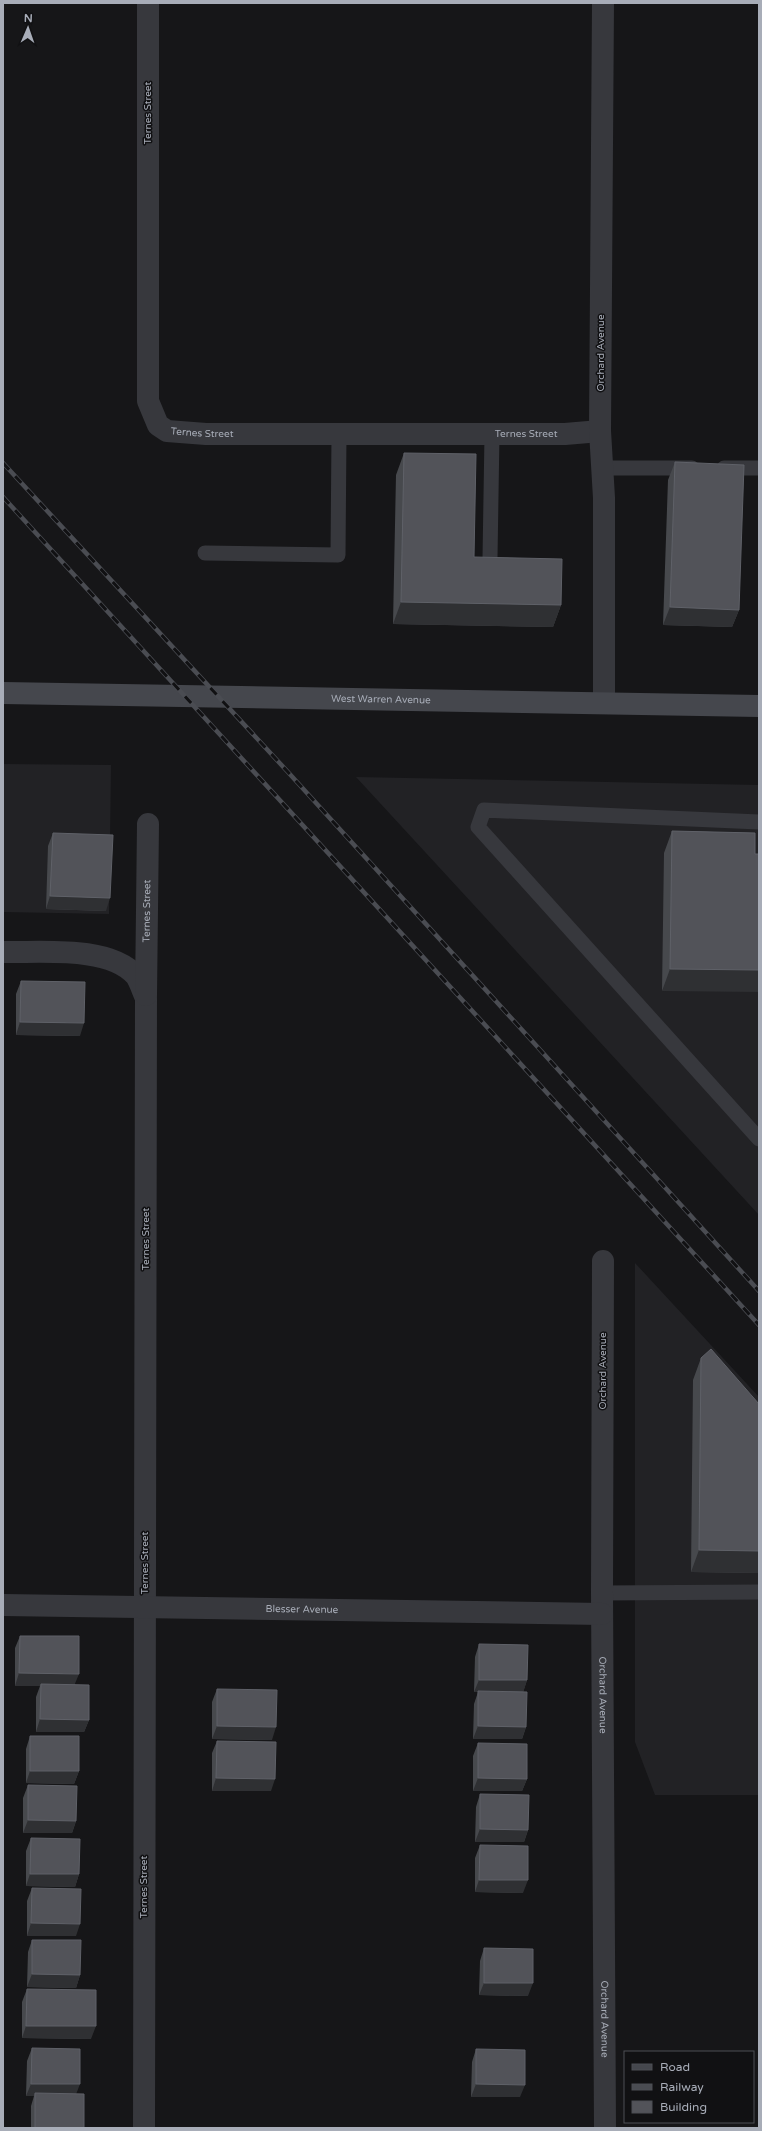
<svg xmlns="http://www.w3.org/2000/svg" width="762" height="2131" font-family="'Varela Round',sans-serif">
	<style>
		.built { fill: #222225 }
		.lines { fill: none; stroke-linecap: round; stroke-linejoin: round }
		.service { stroke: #37383d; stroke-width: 15 }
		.minor { stroke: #37383d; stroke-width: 22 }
		.secondary { stroke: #45474d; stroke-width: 22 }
		.rail-casing { stroke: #4a4c52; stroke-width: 4.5 }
		.rail { stroke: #111113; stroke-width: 3; stroke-dasharray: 9; stroke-linecap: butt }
		.wall { fill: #47494d }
		.shaded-wall { fill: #2f3033 }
		.building { fill: #525359; stroke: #5f6168 }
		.labels { text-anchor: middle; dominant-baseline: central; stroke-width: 3; stroke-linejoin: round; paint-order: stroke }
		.street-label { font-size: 10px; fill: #a8adb8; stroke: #111113 }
	</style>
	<rect width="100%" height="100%" fill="#161618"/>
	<path class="built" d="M 3,764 L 111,765 L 109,914 L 3,912 Z
		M 356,777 L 759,785 L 759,1215 Z
		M 635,1263 L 759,1397 L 759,1795 L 655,1795 L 635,1742 Z"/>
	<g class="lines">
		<path class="service" d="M 603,468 L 692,468
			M 724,468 L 759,468
			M 205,553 L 338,555 L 339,434
			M 490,558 L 492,434
			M 759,822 L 484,810 L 478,827 L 759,1139
			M 602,1593 L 759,1592"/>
		<g class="minor">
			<path id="s1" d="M 148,3 L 148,401 L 158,425 L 167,431 L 206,434 L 565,434 L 600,431"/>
			<path d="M 603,3 L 600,431 L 604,498 L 604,703"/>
			<path d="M 3,952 C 40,953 110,945 136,976 C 140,982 143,992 146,998 L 144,2128"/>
			<path id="s2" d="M 146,995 L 148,824"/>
			<path id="s3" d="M 603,1261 L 602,1593 L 605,2128"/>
			<path id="s4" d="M 3,1605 L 602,1614"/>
		</g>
		<path class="secondary" id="s5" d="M 3,693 L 759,706"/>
		<defs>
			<path id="rail" d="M 3,463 L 287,771 L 759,1291
				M 3,497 L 759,1325"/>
		</defs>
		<use href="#rail" class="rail-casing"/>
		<use href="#rail" class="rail"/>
	</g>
	<path class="wall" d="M 404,453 L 474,557 L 561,605 L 553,627 L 393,624 L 396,475 Z
		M 675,462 L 739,610 L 732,627 L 663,625 L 668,480 Z
		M 672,831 L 755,833 L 662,991 L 664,853 Z
		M 53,833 L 106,911 L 46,909 L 48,846 Z
		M 21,981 L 80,1036 L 16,1035 L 16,994 Z
		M 701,1358 L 759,1404 L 759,1573 L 691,1572 L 693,1380 Z
		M 20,1636 L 75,1684 L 89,1720 L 84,1732 L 36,1732 L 36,1697 L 40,1686 L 15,1686 L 15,1648 Z
		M 479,1644 L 527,1680 L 523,1692 L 526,1727 L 522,1739 L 473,1739 L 474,1704 L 478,1692 L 474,1692 L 475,1657 Z
		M 217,1689 L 272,1740 L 212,1739 L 212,1702 Z
		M 30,1736 L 79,1771 L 74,1784 L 26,1783 L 26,1749 Z
		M 217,1741 L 271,1791 L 212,1791 L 212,1753 Z
		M 478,1743 L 527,1779 L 522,1791 L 473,1791 L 473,1756 Z
		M 28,1785 L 76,1821 L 72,1833 L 23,1833 L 23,1798 Z
		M 480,1794 L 528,1830 L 524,1842 L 475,1842 L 476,1807 Z
		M 31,1838 L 79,1874 L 75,1887 L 26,1886 L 26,1851 Z
		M 480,1845 L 523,1893 L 475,1892 L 475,1858 Z
		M 32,1888 L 76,1936 L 27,1936 L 27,1901 Z
		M 32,1940 L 80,1975 L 76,1988 L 27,1987 L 28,1952 Z
		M 484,1948 L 528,1996 L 479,1995 L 480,1961 Z
		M 27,1989 L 91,2039 L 22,2038 L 22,2002 Z
		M 32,2048 L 76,2094 L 84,2128 L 31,2128 L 31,2106 L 34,2096 L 26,2096 L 27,2061 Z
		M 476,2049 L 520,2097 L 471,2097 L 472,2062 Z"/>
	<path class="shaded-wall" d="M 401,602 L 561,605 L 553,627 L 393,624 Z
		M 670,607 L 739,610 L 732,627 L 663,625 Z
		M 50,896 L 110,898 L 106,911 L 46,909 Z
		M 670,969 L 759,970 L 759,992 L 662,991 Z
		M 20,1022 L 84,1023 L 80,1036 L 16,1035 Z
		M 699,1550 L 759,1551 L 759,1573 L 691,1572 Z
		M 19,1673 L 79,1674 L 74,1686 L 41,1684 L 40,1686 L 15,1686 Z
		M 479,1680 L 527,1680 L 523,1693 L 474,1692 Z
		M 40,1719 L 89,1720 L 84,1732 L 36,1732 Z
		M 217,1726 L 276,1727 L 272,1740 L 212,1739 Z
		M 478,1726 L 526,1727 L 522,1739 L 473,1739 Z
		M 30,1771 L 79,1771 L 74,1784 L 26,1783 Z
		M 216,1778 L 275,1779 L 271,1791 L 212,1791 Z
		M 478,1778 L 527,1779 L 522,1791 L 473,1791 Z
		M 28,1820 L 76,1821 L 72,1833 L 23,1833 Z
		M 480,1829 L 528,1830 L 524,1842 L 475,1842 Z
		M 30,1874 L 79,1874 L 75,1887 L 26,1886 Z
		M 479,1880 L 528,1880 L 523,1893 L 475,1892 Z
		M 31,1923 L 80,1924 L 76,1936 L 27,1936 Z
		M 32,1974 L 80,1975 L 76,1988 L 27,1987 Z
		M 484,1983 L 533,1983 L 528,1996 L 479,1995 Z
		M 26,2026 L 96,2026 L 91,2039 L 22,2038 Z
		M 31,2084 L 80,2084 L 75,2097 L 35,2093 L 34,2096 L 26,2096 Z
		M 476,2084 L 525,2085 L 520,2097 L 471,2097 Z"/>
	<path class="building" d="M 404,453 L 476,454 L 474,557 L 562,559 L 561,605 L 401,602 Z
		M 675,462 L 744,465 L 739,610 L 670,607 Z
		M 672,831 L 755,833 L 755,854 L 759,854 L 759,970 L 670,969 Z
		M 53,833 L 113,835 L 110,898 L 50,896 Z
		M 21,981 L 85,982 L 84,1023 L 20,1022 Z
		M 711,1349 L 759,1404 L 759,1551 L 699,1550 L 701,1358 Z
		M 20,1636 L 79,1636 L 79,1674 L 19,1673 Z
		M 479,1644 L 528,1645 L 527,1680 L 479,1680 Z
		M 41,1684 L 89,1685 L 89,1720 L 40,1719 Z
		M 217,1689 L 277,1690 L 276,1727 L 217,1726 Z
		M 478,1691 L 527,1692 L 526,1727 L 478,1726 Z
		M 30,1736 L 79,1736 L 79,1771 L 30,1771 Z
		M 217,1741 L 276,1742 L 275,1779 L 216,1778 Z
		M 478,1743 L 527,1744 L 527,1779 L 478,1778 Z
		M 28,1785 L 77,1786 L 76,1821 L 28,1820 Z
		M 480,1794 L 529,1795 L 528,1830 L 480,1829 Z
		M 31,1838 L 80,1839 L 79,1874 L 30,1874 Z
		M 480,1845 L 528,1846 L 528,1880 L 479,1880 Z
		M 32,1888 L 81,1889 L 80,1924 L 31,1923 Z
		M 32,1940 L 81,1940 L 80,1975 L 32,1974 Z
		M 484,1948 L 533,1949 L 533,1983 L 484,1983 Z
		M 27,1989 L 96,1990 L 96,2026 L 26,2026 Z
		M 32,2048 L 80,2049 L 80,2084 L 31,2084 Z
		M 476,2049 L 525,2050 L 525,2085 L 476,2084 Z
		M 35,2093 L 84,2094 L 84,2128 L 35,2128 Z"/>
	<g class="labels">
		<g class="street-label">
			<text transform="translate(148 113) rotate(-90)">Ternes Street</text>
			<text transform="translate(601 353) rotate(-90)">Orchard Avenue</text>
			<text stroke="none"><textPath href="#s1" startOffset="470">Ternes Street</textPath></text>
			<text stroke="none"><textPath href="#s1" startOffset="794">Ternes Street</textPath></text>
			<text stroke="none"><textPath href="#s5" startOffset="378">West Warren Avenue</textPath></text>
			<text stroke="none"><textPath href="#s2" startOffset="84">Ternes Street</textPath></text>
			<text transform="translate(146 1239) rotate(-90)">Ternes Street</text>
			<text transform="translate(603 1371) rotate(-90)">Orchard Avenue</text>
			<text transform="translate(145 1563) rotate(-90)">Ternes Street</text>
			<text stroke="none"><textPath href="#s4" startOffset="299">Blesser Avenue</textPath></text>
			<text stroke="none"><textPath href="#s3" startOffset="434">Orchard Avenue</textPath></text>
			<text transform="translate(144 1887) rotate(-90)">Ternes Street</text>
			<text stroke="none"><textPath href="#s3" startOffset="758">Orchard Avenue</textPath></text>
		</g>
	</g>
	<rect width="762" height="2131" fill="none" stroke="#a8adb8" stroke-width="8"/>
	<rect x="624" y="2051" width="130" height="72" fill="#111113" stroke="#4d4f55"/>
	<rect x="632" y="2064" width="20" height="6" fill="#45474d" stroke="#4d4f55"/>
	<text x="660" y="2071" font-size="12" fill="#a8adb8">Road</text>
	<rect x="632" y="2084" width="20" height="6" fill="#4a4c52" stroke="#4d4f55"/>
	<text x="660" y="2091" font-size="12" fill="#a8adb8">Railway</text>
	<rect x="632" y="2101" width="20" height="12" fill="#525359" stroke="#4d4f55"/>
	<text x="660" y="2111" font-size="12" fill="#a8adb8">Building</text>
	<g transform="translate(28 28) rotate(2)" stroke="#111113" stroke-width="3" paint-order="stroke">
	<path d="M0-3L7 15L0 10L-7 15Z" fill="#a8adb8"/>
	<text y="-6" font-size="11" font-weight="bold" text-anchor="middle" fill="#a8adb8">N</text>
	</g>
</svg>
